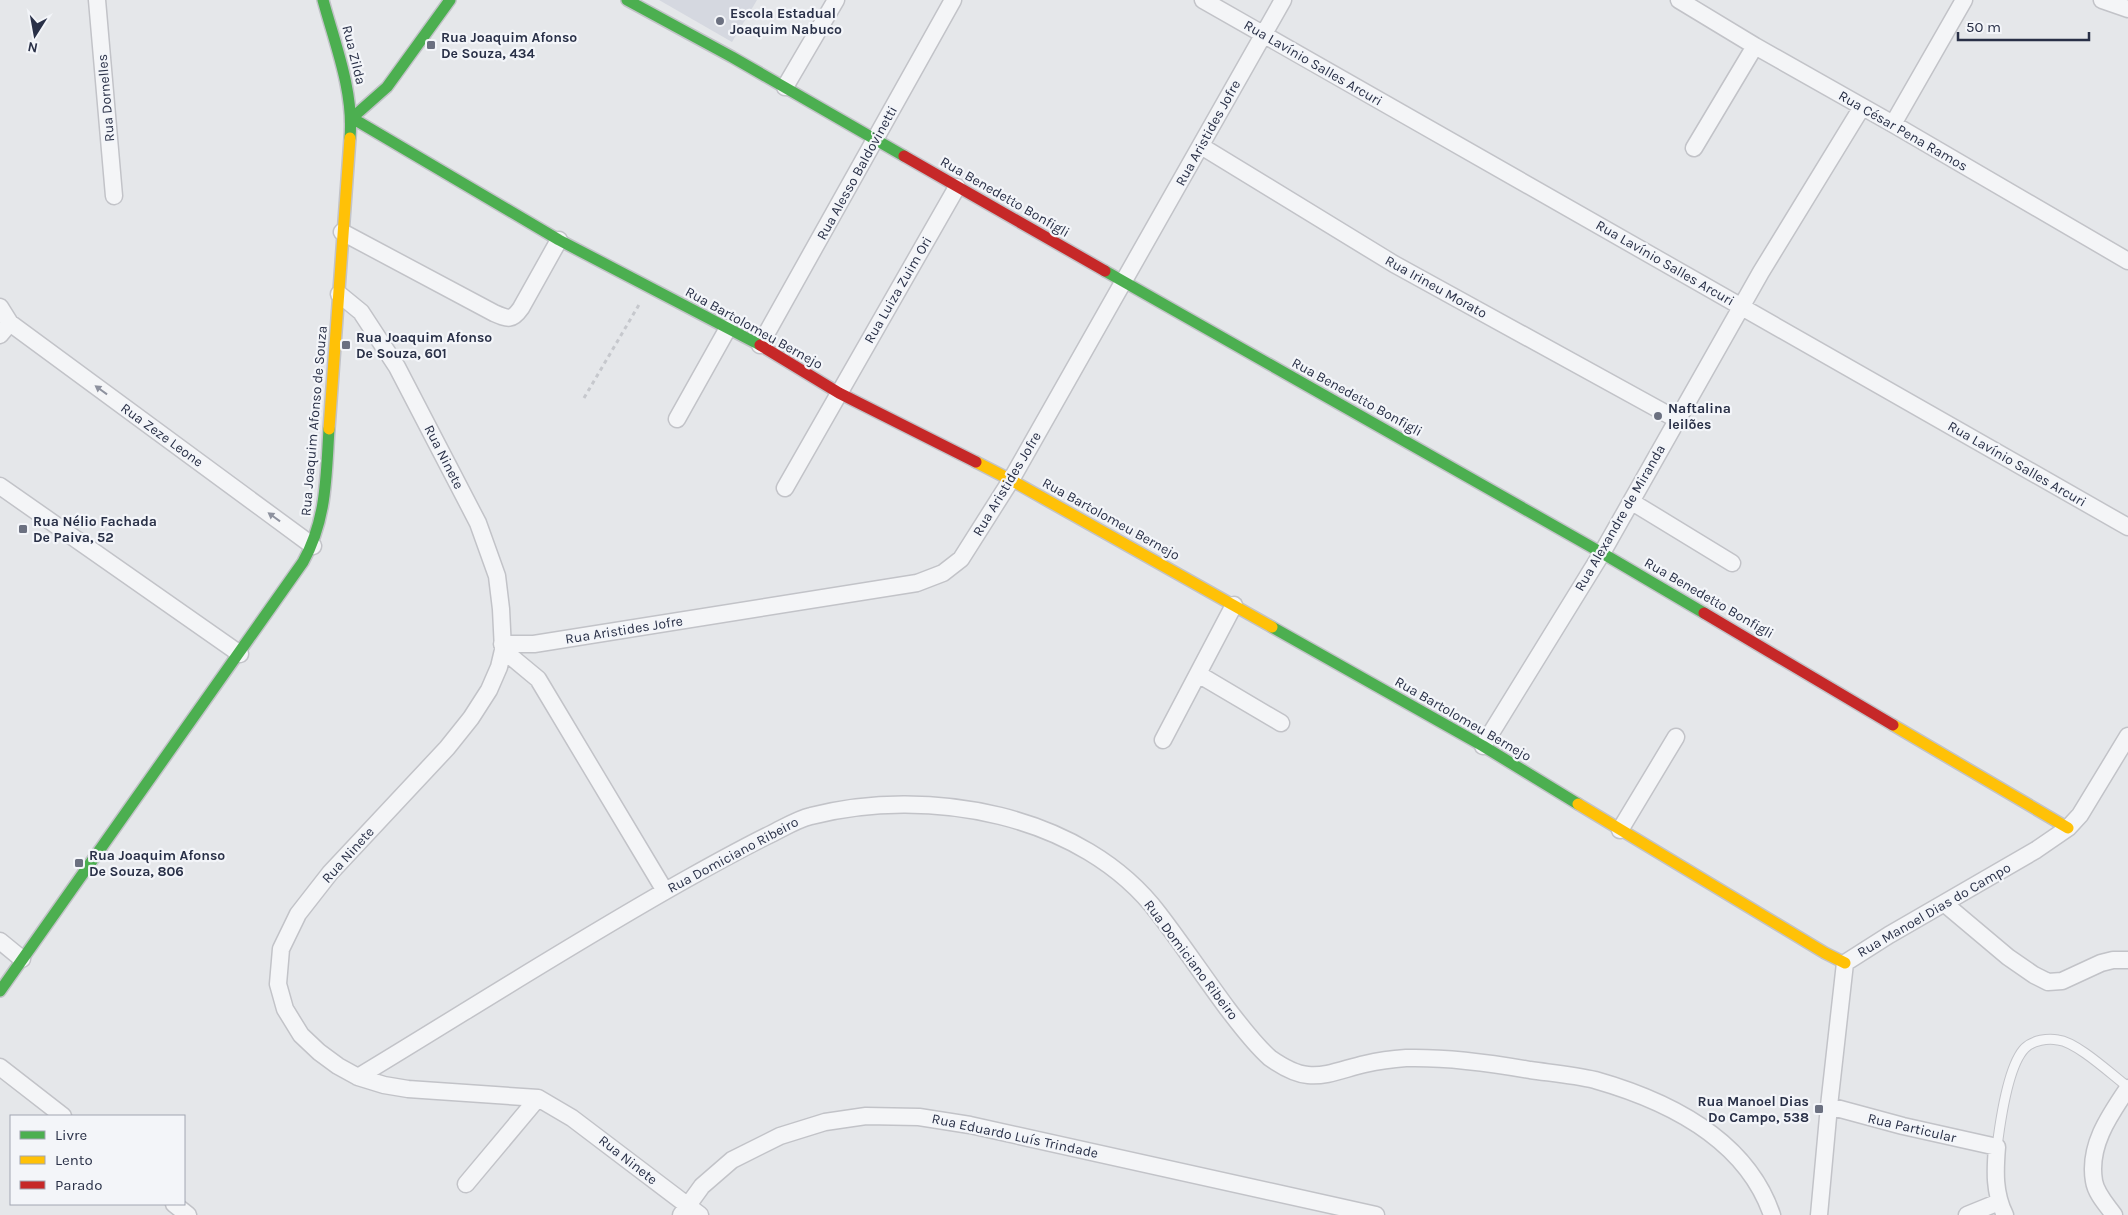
<svg xmlns="http://www.w3.org/2000/svg" width="2128" height="1215" font-family="Karla,sans-serif">
	<style>
		.built { fill: #d5d8e0 }
		.lines { fill: none; stroke-linecap: round; stroke-linejoin: round }
		.lane-casing { stroke: #c2c3c8; stroke-width: 11 }
		.street-casing { stroke: #c2c3c8; stroke-width: 19 }
		.fast-casing { stroke: #c2c3c8; stroke-width: 14 }
		.slow-casing { stroke: #c2c3c8; stroke-width: 14 }
		.jam-casing { stroke: #c2c3c8; stroke-width: 14 }
		.path { stroke: #c6c8cd; stroke-width: 3; stroke-dasharray: 4 4; stroke-linecap: butt }
		.lane { stroke: #f4f5f7; stroke-width: 9 }
		.street { stroke: #f4f5f7; stroke-width: 16 }
		.fast { stroke: #4caf50; stroke-width: 11 }
		.slow { stroke: #ffc107; stroke-width: 11 }
		.jam { stroke: #c62828; stroke-width: 11 }
		.oneway { fill: #8e929f }
		.poi-dot { fill: #6b7080; stroke: #f3f5f9; stroke-width: 2 }
		.labels { text-anchor: middle; dominant-baseline: central; stroke-width: 4.5; stroke-linejoin: round; paint-order: stroke }
		.poi-label { font-size: 14px; font-weight: bold; fill: #293047; stroke: #f3f5f9; text-anchor: start }
		.street-label { font-size: 14px; fill: #293047; stroke: #f3f5f9 }
	</style>
	<rect width="100%" height="100%" fill="#e5e7ea"/>
	<path class="built" d="M 659,0 L 757,0 L 732,42 Z"/>
	<g class="lines">
		<defs>
			<path id="lane" d="M 1997,1147 C 2000,1123 2008,1065 2025,1048 C 2033,1040 2048,1038 2058,1040 C 2077,1042 2112,1075 2128,1087"/>
			<path id="street" d="M 97,0 L 114,196
				M 1203,0 L 2128,527
				M 1679,0 L 1755,46 L 1893,124 L 2128,261
				M 2102,0 L 2128,9
				M 785,87 L 836,0
				M 1893,124 L 1964,0
				M 1201,146 L 1394,264 L 1676,419
				M 1694,148 L 1755,46
				M 342,232 L 494,313 C 508,319 512,321 521,308 L 559,240
				M 339,294 L 361,312 L 397,367 L 478,523 L 497,576 L 501,609 L 503,650 L 499,667 L 489,690 L 471,718 L 447,748 L 330,873 L 298,914 L 281,949 L 278,984 L 285,1009 L 301,1035 L 319,1052 L 338,1066 L 358,1077 L 384,1085 L 408,1089 L 538,1098 L 572,1118 L 700,1215
				M 0,307 L 10,323 L 0,335
				M 10,323 L 313,546
				M 760,345 L 953,0
				M 677,419 L 728,328
				M 0,486 L 240,654
				M 785,488 L 957,187
				M 1632,502 L 1732,563
				M 502,644 L 534,644 L 917,583 L 943,573 L 961,559 L 1011,480 L 1283,0
				M 503,650 L 538,679 L 665,891
				M 1198,674 L 1281,723
				M 1163,740 L 1234,605
				M 1483,746 L 1602,553 L 1761,272 L 1862,107
				M 1620,830 L 1676,737
				M 1945,904 L 2008,957 L 2034,975 L 2048,982 L 2062,981 L 2101,963 L 2113,960 L 2128,960
				M 0,941 L 22,959
				M 0,1067 L 63,1116
				M 358,1077 C 469,1010 579,939 692,876 C 719,861 746,846 773,833 C 785,827 798,819 811,816 C 927,786 1083,813 1159,914 C 1182,944 1204,977 1227,1008 C 1240,1025 1254,1044 1270,1058 C 1280,1065 1296,1074 1308,1075 C 1327,1077 1346,1068 1365,1064 C 1378,1061 1392,1059 1406,1058 C 1445,1057 1491,1063 1530,1070 C 1551,1073 1574,1075 1595,1080 C 1669,1101 1746,1139 1772,1215
				M 1829,1106 L 1903,1126 L 1997,1147 C 1995,1171 1994,1193 2005,1215
				M 466,1184 L 538,1098
				M 174,1204 L 188,1215
				M 681,1215 L 702,1186 L 732,1160 L 780,1136 L 825,1122 L 866,1116 L 919,1117 L 970,1125 L 1376,1215
				M 1819,1215 L 1829,1106 L 1845,963 L 1889,935 L 2036,850 L 2068,828 L 2080,815 L 2128,736
				M 1967,1215 L 1999,1202
				M 2114,1215 C 2107,1205 2096,1194 2094,1181 C 2088,1146 2109,1116 2128,1088"/>
			<path id="fast" d="M 323,0 C 335,44 354,92 350,138
				M 627,0 L 732,57 L 904,156
				M 352,118 L 559,240 L 760,345
				M 352,118 L 387,87 L 450,0
				M 1105,271 L 1602,553 L 1704,613
				M 1272,627 L 1483,746 L 1578,804
				M 0,991 L 303,562 C 327,519 326,476 329,429"/>
			<path id="slow" d="M 329,429 L 350,138
				M 976,462 L 1011,480 L 1272,627
				M 1893,725 L 2068,828
				M 1578,804 L 1825,953 L 1845,963"/>
			<path id="jam" d="M 904,156 L 1105,271
				M 760,345 L 839,393 L 976,462
				M 1704,613 L 1893,725"/>
		</defs>
		<use href="#lane" class="lane-casing"/>
		<use href="#street" class="street-casing"/>
		<use href="#fast" class="fast-casing"/>
		<use href="#slow" class="slow-casing"/>
		<use href="#jam" class="jam-casing"/>
		<path class="path" d="M 584,398 L 640,303"/>
		<use href="#lane" class="lane"/>
		<use href="#street" class="street"/>
		<use href="#fast" class="fast"/>
		<use href="#slow" class="slow"/>
		<use href="#jam" class="jam"/>
	</g>
	<defs><path id="oneway-solid" d="M-6-.8H1V-3.2L6.5 0L1 3.2V.8H-6Z" transform="scale(1.25)"/></defs>
	<g class="oneway">
		<use href="#oneway-solid" transform="translate(101 390) rotate(-144)"/>
		<use href="#oneway-solid" transform="translate(274 517) rotate(-144)"/>
	</g>
	<g class="poi-dot">
		<circle cx="720" cy="21" r="5"/>
		<rect x="426" y="40" width="10" height="10" rx="2.5"/>
		<rect x="341" y="340" width="10" height="10" rx="2.5"/>
		<circle cx="1658" cy="416" r="5"/>
		<rect x="18" y="524" width="10" height="10" rx="2.5"/>
		<rect x="74" y="858" width="10" height="10" rx="2.5"/>
		<rect x="1814" y="1104" width="10" height="10" rx="2.5"/>
	</g>
	<g class="labels">
		<g class="poi-label">
			<text x="730" y="13">Escola Estadual<tspan x="730" dy="16">Joaquim Nabuco</tspan></text>
			<text x="441" y="37">Rua Joaquim Afonso<tspan x="441" dy="16">De Souza, 434</tspan></text>
			<text x="356" y="337">Rua Joaquim Afonso<tspan x="356" dy="16">De Souza, 601</tspan></text>
			<text x="1668" y="408">Naftalina<tspan x="1668" dy="16">leilões</tspan></text>
			<text x="33" y="521">Rua Nélio Fachada<tspan x="33" dy="16">De Paiva, 52</tspan></text>
			<text x="89" y="855">Rua Joaquim Afonso<tspan x="89" dy="16">De Souza, 806</tspan></text>
			<text x="1809" y="1101" text-anchor="end">Rua Manoel Dias<tspan x="1809" dy="16">Do Campo, 538</tspan></text>
		</g>
		<g class="street-label">
			<text transform="translate(354 55) rotate(76)">Rua Zilda</text>
			<text transform="translate(1313 63) rotate(30)">Rua Lavínio Salles Arcuri</text>
			<text transform="translate(106 98) rotate(-95)">Rua Dornelles</text>
			<text transform="translate(1903 131) rotate(30)">Rua César Pena Ramos</text>
			<text transform="translate(1208 133) rotate(-61)">Rua Aristides Jofre</text>
			<text transform="translate(857 173) rotate(-61)">Rua Alesso Baldovinetti</text>
			<text transform="translate(1005 197) rotate(30)">Rua Benedetto Bonfigli</text>
			<text transform="translate(1665 263) rotate(30)">Rua Lavínio Salles Arcuri</text>
			<text transform="translate(1436 287) rotate(29)">Rua Irineu Morato</text>
			<text transform="translate(898 290) rotate(-60)">Rua Luiza Zuim Ori</text>
			<text transform="translate(754 328) rotate(29)">Rua Bartolomeu Bernejo</text>
			<text transform="translate(1357 397) rotate(29)">Rua Benedetto Bonfigli</text>
			<text transform="translate(314 421) rotate(-85)">Rua Joaquim Afonso de Souza</text>
			<text transform="translate(162 435) rotate(36)">Rua Zeze Leone</text>
			<text transform="translate(444 457) rotate(63)">Rua Ninete</text>
			<text transform="translate(2017 464) rotate(30)">Rua Lavínio Salles Arcuri</text>
			<text transform="translate(1007 484) rotate(-59)">Rua Aristides Jofre</text>
			<text transform="translate(1620 518) rotate(-60)">Rua Alexandre de Miranda</text>
			<text transform="translate(1111 519) rotate(29)">Rua Bartolomeu Bernejo</text>
			<text transform="translate(1709 598) rotate(30)">Rua Benedetto Bonfigli</text>
			<text transform="translate(624 630) rotate(-9)">Rua Aristides Jofre</text>
			<text transform="translate(1463 719) rotate(30)">Rua Bartolomeu Bernejo</text>
			<text transform="translate(348 855) rotate(-48)">Rua Ninete</text>
			<text transform="translate(733 855) rotate(-28)">Rua Domiciano Ribeiro</text>
			<text transform="translate(1934 910) rotate(-30)">Rua Manoel Dias do Campo</text>
			<text transform="translate(1191 960) rotate(53)">Rua Domiciano Ribeiro</text>
			<text transform="translate(1912 1128) rotate(13)">Rua Particular</text>
			<text transform="translate(1015 1136) rotate(12)">Rua Eduardo Luís Trindade</text>
			<text transform="translate(628 1160) rotate(38)">Rua Ninete</text>
		</g>
	</g>
	<rect x="10" y="1115" width="175" height="90" fill="#f3f5f9" stroke="#a2a6b2"/>
	<rect x="20" y="1131" width="25" height="8" fill="#4caf50" stroke="#a2a6b2"/>
	<text x="55" y="1140" font-size="15" fill="#293047">Livre</text>
	<rect x="20" y="1156" width="25" height="8" fill="#ffc107" stroke="#a2a6b2"/>
	<text x="55" y="1165" font-size="15" fill="#293047">Lento</text>
	<rect x="20" y="1181" width="25" height="8" fill="#c62828" stroke="#a2a6b2"/>
	<text x="55" y="1190" font-size="15" fill="#293047">Parado</text>
	<g transform="translate(35 35) rotate(191)" stroke="#f3f5f9" stroke-width="4" paint-order="stroke">
	<path d="M0-4L9 19L0 12L-9 19Z" fill="#293047"/>
	<text y="-8" font-size="14" font-weight="bold" text-anchor="middle" fill="#293047">N</text>
	</g>
	<path d="M1958 32v8h131v-8" fill="none" stroke="#293047" stroke-width="2.5"/>
	<text x="1966" y="32" font-size="15" fill="#293047" stroke="#f3f5f9" stroke-width="4" paint-order="stroke">50 m</text>
</svg>
